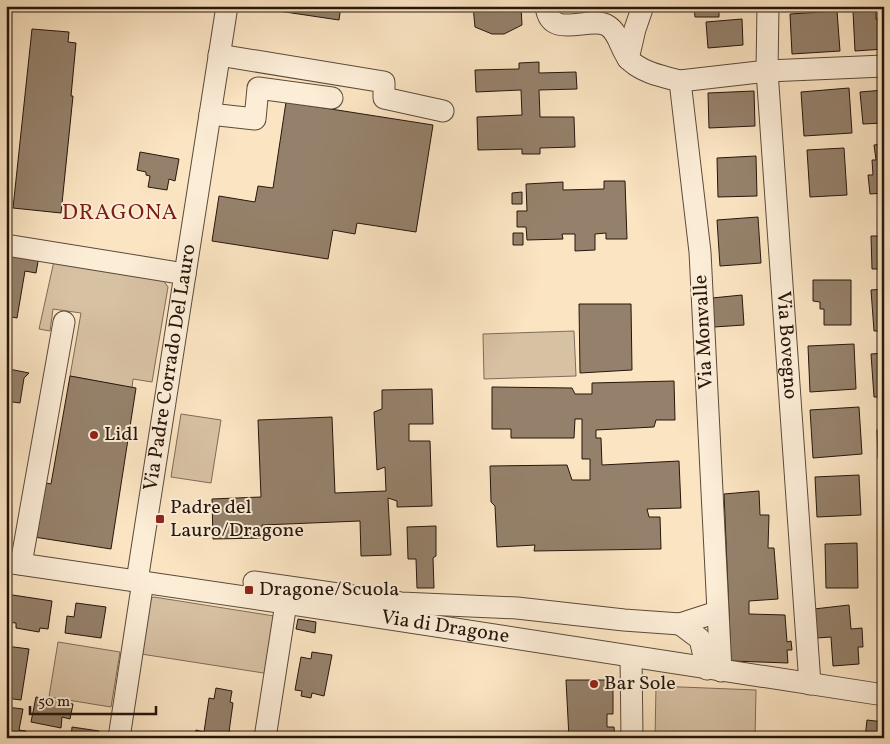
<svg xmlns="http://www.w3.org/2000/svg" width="890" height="744" font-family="Vollkorn,serif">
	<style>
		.green { fill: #d7c1a3; stroke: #7e6c58 }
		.building { fill: #95816b; stroke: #26160c }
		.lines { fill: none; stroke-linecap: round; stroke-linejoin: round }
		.minor-casing { stroke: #5b4a3a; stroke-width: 23 }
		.minor { stroke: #fcedd7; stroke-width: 21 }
		.poi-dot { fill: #8f2418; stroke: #fcedd7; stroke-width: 2 }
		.labels { text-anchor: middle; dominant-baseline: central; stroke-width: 4; stroke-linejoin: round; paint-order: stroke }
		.street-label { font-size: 20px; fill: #26160c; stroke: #fcedd7 }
		.poi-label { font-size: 20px; fill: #26160c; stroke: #fcedd7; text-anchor: start }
		.quarter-label { font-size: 22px; letter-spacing: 1px; fill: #7a1f14; stroke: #fcedd7 }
	</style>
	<rect width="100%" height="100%" fill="#fbe4c2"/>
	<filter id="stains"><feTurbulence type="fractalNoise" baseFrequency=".004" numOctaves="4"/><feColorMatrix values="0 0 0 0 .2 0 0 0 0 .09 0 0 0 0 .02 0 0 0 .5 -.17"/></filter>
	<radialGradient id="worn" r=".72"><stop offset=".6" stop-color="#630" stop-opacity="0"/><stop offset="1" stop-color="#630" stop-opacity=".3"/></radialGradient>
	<path class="green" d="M 54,261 L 163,280 L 168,287 L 152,382 L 133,379 L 132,388 L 70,376 L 81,313 L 53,309 L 50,331 L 39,329 Z
		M 574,331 L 576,376 L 484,379 L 483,334 Z
		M 181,414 L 221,420 L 211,483 L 171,477 Z
		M 154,597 L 274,616 L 270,674 L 141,654 L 149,599 Z
		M 58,642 L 120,652 L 111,707 L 49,697 Z
		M 656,686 L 756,690 L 755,738 L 655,738 Z"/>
	<path class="building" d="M 265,6 L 341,6 L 339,20 L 265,9 Z
		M 473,6 L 521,6 L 522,25 L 504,34 L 492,34 L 475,27 Z
		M 581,6 L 617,6 L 617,11 L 582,13 Z
		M 694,6 L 719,6 L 719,17 L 695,17 Z
		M 876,9 L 876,19 L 884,19 L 884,49 L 855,51 L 853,11 Z
		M 837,11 L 840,51 L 792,54 L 790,14 Z
		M 742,19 L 743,45 L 708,48 L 706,22 Z
		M 32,29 L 69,32 L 68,42 L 76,43 L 71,96 L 73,96 L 61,213 L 13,208 Z
		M 539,62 L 539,73 L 576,72 L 577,89 L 539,90 L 540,117 L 574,117 L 575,147 L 540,148 L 540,154 L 522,154 L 522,149 L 478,150 L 477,117 L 522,115 L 521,90 L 476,92 L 475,70 L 519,69 L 519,63 Z
		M 849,88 L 852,133 L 804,136 L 801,92 Z
		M 884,90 L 884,123 L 863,124 L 860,92 Z
		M 754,91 L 755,126 L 709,128 L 708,93 Z
		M 286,102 L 433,125 L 416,232 L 357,223 L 355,234 L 333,230 L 328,259 L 212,241 L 219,196 L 255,202 L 258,186 L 273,188 Z
		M 884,144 L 884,193 L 870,194 L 868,175 L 873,175 L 872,160 L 876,160 L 874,145 Z
		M 844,148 L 847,195 L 810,197 L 807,150 Z
		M 140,152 L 179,159 L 175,181 L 169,179 L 167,190 L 148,187 L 150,176 L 146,175 L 146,172 L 137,170 Z
		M 756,156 L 757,196 L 718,197 L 717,158 Z
		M 604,181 L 625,181 L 627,239 L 606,239 L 606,233 L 595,234 L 595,250 L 575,251 L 575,234 L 562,234 L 563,239 L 527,240 L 526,227 L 517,227 L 517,211 L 527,211 L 526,184 L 563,182 L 563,190 L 604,189 Z
		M 522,192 L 522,204 L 512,204 L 512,193 Z
		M 758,217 L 761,263 L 720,266 L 717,220 Z
		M 513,233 L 523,233 L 523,245 L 513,245 Z
		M 871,236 L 884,236 L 884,269 L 872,269 Z
		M 6,250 L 39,256 L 36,273 L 25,271 L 17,318 L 6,316 Z
		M 813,280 L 851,280 L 851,325 L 824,325 L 824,309 L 820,309 L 820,302 L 813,301 Z
		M 884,289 L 884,331 L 874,331 L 871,290 Z
		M 742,295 L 744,325 L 714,327 L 712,298 Z
		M 579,304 L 631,304 L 632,370 L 580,373 Z
		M 854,344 L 856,389 L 810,392 L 808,346 Z
		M 884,353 L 884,397 L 874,397 L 871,354 Z
		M 6,358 L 12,359 L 9,369 L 29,373 L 24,378 L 20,403 L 6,401 Z
		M 70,376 L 136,388 L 111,549 L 34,537 L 42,482 L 51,484 Z
		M 674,381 L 675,420 L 656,420 L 654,427 L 596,430 L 596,438 L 601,438 L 602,465 L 679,461 L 681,508 L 647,509 L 649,517 L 660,517 L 661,549 L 534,551 L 535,545 L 497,547 L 495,506 L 491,502 L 490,466 L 567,465 L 572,480 L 590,480 L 590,459 L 582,459 L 582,419 L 575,419 L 574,438 L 511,438 L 511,429 L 492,429 L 492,387 L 572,388 L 575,394 L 592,394 L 592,383 Z
		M 432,389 L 433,424 L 409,424 L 409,441 L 430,441 L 432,506 L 397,507 L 397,501 L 388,498 L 391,555 L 361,556 L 360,521 L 262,525 L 263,538 L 213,539 L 212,499 L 261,497 L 258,420 L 332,417 L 335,493 L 386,491 L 385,467 L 377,470 L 374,412 L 382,409 L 382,390 Z
		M 859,407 L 862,454 L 813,458 L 810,410 Z
		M 884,429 L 884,458 L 878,459 L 877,430 Z
		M 859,475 L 861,515 L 817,517 L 815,477 Z
		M 880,481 L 884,481 L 884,519 L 882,519 Z
		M 759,491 L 760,515 L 769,515 L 768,548 L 774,548 L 778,599 L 749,601 L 749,614 L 785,615 L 787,642 L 791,641 L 792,650 L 787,650 L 788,663 L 731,661 L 724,494 Z
		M 436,526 L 436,556 L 433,558 L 434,588 L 417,588 L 416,559 L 408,559 L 407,527 Z
		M 857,543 L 858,588 L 826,588 L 825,544 Z
		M 6,594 L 52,601 L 48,629 L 40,628 L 39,632 L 16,628 L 16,623 L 6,622 Z
		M 76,603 L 106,607 L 101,638 L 65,633 L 67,616 L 74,617 Z
		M 849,605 L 851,629 L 862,628 L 863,647 L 858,647 L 859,664 L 833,666 L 831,637 L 817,638 L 814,609 Z
		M 298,619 L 316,622 L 315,633 L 296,629 Z
		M 6,646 L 29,649 L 21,700 L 6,698 Z
		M 312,652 L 332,655 L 324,696 L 312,693 L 311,698 L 301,696 L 302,691 L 295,690 L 301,657 L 311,659 Z
		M 566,680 L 613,680 L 613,714 L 607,714 L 607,727 L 614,727 L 615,738 L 569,738 Z
		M 216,688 L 232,691 L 230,702 L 233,703 L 229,732 L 252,735 L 251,738 L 195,738 L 196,730 L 204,732 L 209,698 L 214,699 Z
		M 36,697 L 73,704 L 70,719 L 62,717 L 61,728 L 31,722 Z
		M 6,707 L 23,709 L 19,730 L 26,731 L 25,738 L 6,738 Z
		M 867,720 L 884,722 L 884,738 L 865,738 Z
		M 72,727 L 99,731 L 98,738 L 71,738 Z"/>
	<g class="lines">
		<defs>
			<g id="minor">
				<path d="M 546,6 C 550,42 591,14 608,26 C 619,33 620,48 628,58 C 639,72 664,77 680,81"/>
				<path id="s1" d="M 768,6 L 767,71 L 810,684"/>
				<path d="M 219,55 L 384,82 L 384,98 L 443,111"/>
				<path d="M 628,59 L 635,29 L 643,6"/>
				<path d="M 210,114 L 255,119 L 258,88 L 332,98"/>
				<path d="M 6,245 L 185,274"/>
				<path id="s2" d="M 6,562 L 286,603 L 884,695"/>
				<path d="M 21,564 L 64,322"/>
				<path id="s3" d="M 137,581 L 227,6"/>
				<path d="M 254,582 L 401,603 L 517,608 L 624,620 L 680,624 L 717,612"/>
				<path d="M 680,624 L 700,639 L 707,669"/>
				<path d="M 631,657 L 632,738"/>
				<path d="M 721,671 L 700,252 L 680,81 L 767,71 L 884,66"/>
				<path d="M 119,738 L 143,581"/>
				<path d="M 265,738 L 286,603"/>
			</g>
		</defs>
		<use href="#minor" class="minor-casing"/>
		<use href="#minor" class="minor"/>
	</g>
	<g class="poi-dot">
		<circle cx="94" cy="435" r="5"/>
		<rect x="155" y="514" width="10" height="10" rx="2.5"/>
		<rect x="244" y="585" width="10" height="10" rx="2.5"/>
		<circle cx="594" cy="684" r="5"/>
	</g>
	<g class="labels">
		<g class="street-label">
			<text transform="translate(704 332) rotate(-93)">Via Monvalle</text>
			<text stroke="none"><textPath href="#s1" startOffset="340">Via Bovegno</textPath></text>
			<text stroke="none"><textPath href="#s3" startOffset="216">Via Padre Corrado Del Lauro</textPath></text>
			<text stroke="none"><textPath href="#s2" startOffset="444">Via di Dragone</textPath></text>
		</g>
		<g class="poi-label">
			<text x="104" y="435">Lidl</text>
			<text x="170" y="508">Padre del<tspan x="170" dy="23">Lauro/Dragone</tspan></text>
			<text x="259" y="590">Dragone/Scuola</text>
			<text x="604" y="684">Bar Sole</text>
		</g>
		<g class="quarter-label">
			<text x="120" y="213">DRAGONA</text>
		</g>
	</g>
	<rect width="890" height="744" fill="none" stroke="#fbe4c2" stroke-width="25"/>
	<rect x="8" y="8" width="875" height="729" fill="none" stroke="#26160c" stroke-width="2.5"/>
	<rect x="12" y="12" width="865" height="719" fill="none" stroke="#26160c"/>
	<path d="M30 706v8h126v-8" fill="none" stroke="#26160c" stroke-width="2.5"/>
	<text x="38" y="706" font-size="15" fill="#26160c" stroke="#fcedd7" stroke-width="4" paint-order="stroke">50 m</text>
	<rect width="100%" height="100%" filter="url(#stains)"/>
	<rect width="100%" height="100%" fill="url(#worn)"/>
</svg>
